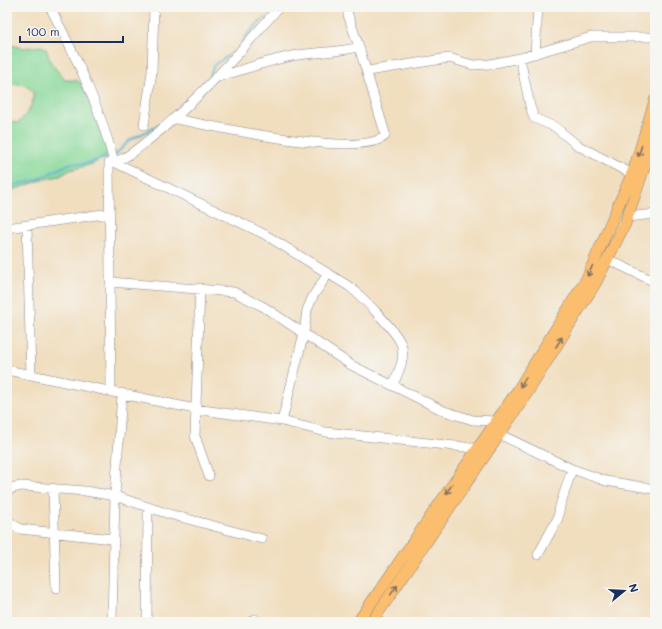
<svg xmlns="http://www.w3.org/2000/svg" width="662" height="629" font-family="Mali,sans-serif">
	<style>
		.green { fill: #88d898; stroke: #52847b }
		.lines { fill: none; stroke-linecap: round; stroke-linejoin: round }
		.stream { stroke: #53afd1; stroke-width: 2 }
		.minor-casing { stroke: #86868e; stroke-width: 10 }
		.major-casing { stroke: #86868e; stroke-width: 12 }
		.minor { stroke: #fff; stroke-width: 9 }
		.major { stroke: #fbbd6e; stroke-width: 11 }
		.oneway { stroke: #806f65 }
	</style>
	<rect width="100%" height="100%" fill="#f6f6f2"/>
	<filter id="ink" filterUnits="userSpaceOnUse"><feTurbulence type="fractalNoise" baseFrequency=".025" numOctaves="2"/><feDisplacementMap in="SourceGraphic" scale="8" xChannelSelector="R" yChannelSelector="G"/><feConvolveMatrix kernelMatrix="1 2 1 2 8 2 1 2 1" color-interpolation-filters="sRGB"/></filter>
	<filter id="wash" filterUnits="userSpaceOnUse"><feTurbulence type="fractalNoise" baseFrequency=".012" numOctaves="4" result="noise"/><feDisplacementMap in="SourceGraphic" scale="16" xChannelSelector="R" yChannelSelector="G"/><feGaussianBlur stdDeviation="0.9" result="paint"/><feColorMatrix in="noise" values="0 0 0 0 0 0 0 0 0 0 0 0 0 0 0 0 0 1.4 0 .05"/><feComposite in="paint" operator="in"/></filter>
	<g filter="url(#wash)">
		<rect width="100%" height="100%" fill="#f1debf"/>
		<path class="green" d="M 12,45 L 22,48 L 42,46 L 46,49 L 51,63 L 65,80 L 76,80 L 83,85 L 108,151 L 107,155 L 93,164 L 70,170 L 60,176 L 48,178 L 7,192 L 7,121 L 18,123 C 28,113 34,105 33,92 C 27,84 19,84 10,83 L 7,80 L 7,51 Z"/>
		<g class="lines">
			<path class="stream" d="M 242,43 L 246,36 L 264,18
				M 170,116 L 209,78 L 214,65 L 234,52
				M 114,156 L 130,140 L 163,123
				M 7,187 L 36,180 L 71,163 L 83,164 L 110,157"/>
		</g>
	</g>
	<g filter="url(#ink)">
		<g class="lines">
			<defs>
				<path id="minor" d="M 50,7 C 76,57 100,107 114,162 L 264,234 L 350,287 C 361,296 400,334 402,347 C 405,360 398,373 393,385
					M 352,7 L 348,10 L 348,15 L 359,47
					M 535,54 L 538,7
					M 520,58 L 530,106 L 534,118 L 555,127 L 577,145 L 632,174
					M 368,71 L 449,58 L 473,65 L 490,64 L 520,58 L 591,37 L 655,37
					M 176,119 C 211,126 359,159 385,136 L 385,133 L 359,47 C 339,52 319,52 298,55 C 271,59 244,70 218,77
					M 144,125 L 152,72 L 154,7
					M 627,217 L 655,214
					M 27,226 L 31,374
					M 7,228 L 110,213
					M 607,259 L 655,282
					M 110,282 L 234,292 L 264,307 L 351,365 L 444,411 L 473,420 L 496,421
					M 200,288 L 195,436 L 209,476
					M 7,370 L 195,409 L 282,421 L 326,432 L 483,449
					M 111,392 L 109,163 C 126,160 138,148 151,138 C 199,100 239,53 279,7
					M 282,421 L 304,333 L 307,310 L 313,296 L 328,274
					M 499,434 L 572,469 L 606,481 L 655,489
					M 53,488 L 56,589
					M 7,492 L 12,488 L 21,486 L 85,491 L 115,496 L 169,514 L 262,539
					M 7,520 L 20,529 L 113,539
					M 538,555 L 558,518 L 560,506 L 572,469
					M 112,622 L 115,496 L 122,393
					M 147,622 L 148,507
					M 251,622 L 255,619"/>
				<path id="major" d="M 358,622 L 518,390 L 586,280 L 634,169 L 655,100
					M 372,622 L 522,401 L 596,282 L 625,224 L 655,136"/>
			</defs>
			<use href="#minor" class="minor-casing"/>
			<use href="#major" class="major-casing"/>
			<use href="#minor" class="minor"/>
			<use href="#major" class="major"/>
		</g>
		<defs><path id="oneway-shaft" d="M-6 0H5M1.5-3L5.5 0L1.5 3" fill="none" stroke-width="1.6" stroke-linecap="round" stroke-linejoin="round"/></defs>
		<g class="oneway">
			<use href="#oneway-shaft" transform="translate(640 151) rotate(108)"/>
			<use href="#oneway-shaft" transform="translate(590 271) rotate(115)"/>
			<use href="#oneway-shaft" transform="translate(559 342) rotate(-58)"/>
			<use href="#oneway-shaft" transform="translate(523 382) rotate(122)"/>
			<use href="#oneway-shaft" transform="translate(449 489) rotate(124)"/>
			<use href="#oneway-shaft" transform="translate(394 590) rotate(-55)"/>
		</g>
	</g>
	<rect width="662" height="629" fill="none" stroke="#f6f6f2" stroke-width="24"/>
	<g transform="translate(624 591) rotate(72)" stroke="#f6f6f2" stroke-width="3" paint-order="stroke">
	<path d="M0-3L7 15L0 10L-7 15Z" fill="#1b2f5e"/>
	<text y="-6" font-size="11" font-weight="bold" text-anchor="middle" fill="#1b2f5e">N</text>
	</g>
	<path d="M20 36v6h103v-6" fill="none" stroke="#1b2f5e" stroke-width="2"/>
	<text x="26" y="36" font-size="12" fill="#1b2f5e" stroke="#f6f6f2" stroke-width="3" paint-order="stroke">100 m</text>
</svg>
